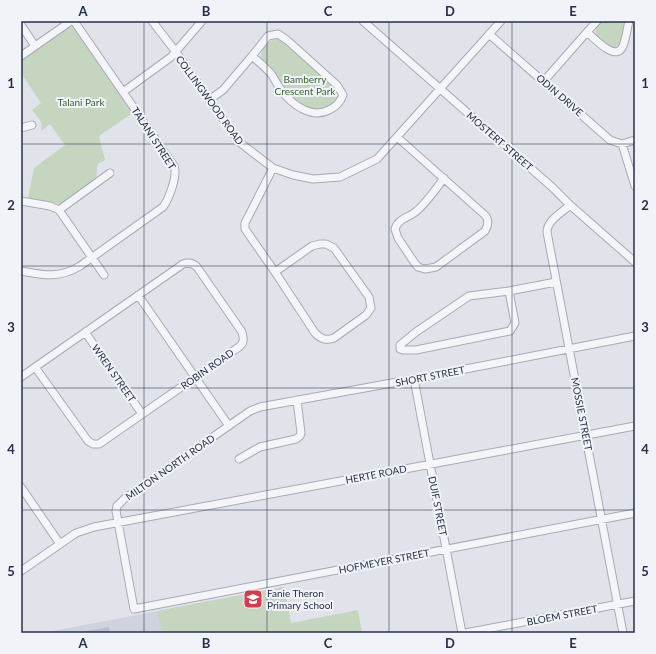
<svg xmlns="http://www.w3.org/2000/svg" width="656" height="654" font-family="Lato,sans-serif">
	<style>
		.built { fill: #ced3dd }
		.green { fill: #c5d5c0 }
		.building { fill: #b9bfcb }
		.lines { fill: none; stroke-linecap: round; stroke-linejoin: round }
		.minor-casing { stroke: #a5aab5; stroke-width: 9 }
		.minor { stroke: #f3f5f8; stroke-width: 7 }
		.grid { fill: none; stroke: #273044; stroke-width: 1; stroke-opacity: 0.55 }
		.labels { text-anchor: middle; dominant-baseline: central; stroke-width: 4; stroke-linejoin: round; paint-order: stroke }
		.park-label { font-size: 10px; fill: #3a6132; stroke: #f0f3f8 }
		.street-label { font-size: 10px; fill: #273044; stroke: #f0f3f8 }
		.poi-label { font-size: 10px; fill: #273044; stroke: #f0f3f8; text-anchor: start }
		.neatline { fill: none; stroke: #273044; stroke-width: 1.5 }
		.grid-label { font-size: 13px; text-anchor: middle; font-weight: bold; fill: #273044 }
	</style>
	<rect width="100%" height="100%" fill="#e0e4ea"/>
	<path class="built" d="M 284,587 L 293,633 L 42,633 Z"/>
	<path class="green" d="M 601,21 L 625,21 L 620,44 L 619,46 L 611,48 L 596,35 L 596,28 Z
		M 70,27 L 77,29 L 134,112 L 99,136 L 105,160 L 98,164 C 96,170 98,175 95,180 L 62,203 L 59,204 L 28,198 L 34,168 L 65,145 L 50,124 L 41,131 C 44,121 37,117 32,110 L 41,103 L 21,73 L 21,61 Z
		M 276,39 L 279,39 L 335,87 L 340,92 L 339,100 C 335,103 328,109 323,110 C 295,117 279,75 263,61 L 261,56 C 262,48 269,40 276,39 Z
		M 284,587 L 291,623 L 358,610 L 362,633 L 162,633 L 157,611 Z"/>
	<path class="building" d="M 109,627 L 110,633 L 82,633 L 82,632 Z"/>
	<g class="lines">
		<defs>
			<path id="minor" d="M 152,21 L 176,52 L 239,142 L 273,168 L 293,175 L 313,179 L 340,177 L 377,159 L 501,21
				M 363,21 L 552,187 L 570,205 L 635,262
				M 597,21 L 587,32 C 594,38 616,63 623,46 C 626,39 627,29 629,21
				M 21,25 L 35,46
				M 278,34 L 287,40 L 337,85 L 343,95 C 340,103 336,107 329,110 C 312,119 292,105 282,91 C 278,86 275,80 272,75 C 266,68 259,62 252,56 L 268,36 Z
				M 489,34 L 610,140 L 622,144 L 635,140
				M 21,56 L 71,21
				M 544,81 L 587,32
				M 123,92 L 171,57 L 202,21
				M 209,100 L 223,90 L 252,56
				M 21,128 L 32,125
				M 397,137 L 486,216 C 489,221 488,226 485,231 L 436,267 L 425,269 L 418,267 L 414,262 L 398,238 L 395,229 C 398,219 407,218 414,213 C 425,205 436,189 444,178
				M 622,144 L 635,186
				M 273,168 L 245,223 L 245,229 L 275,272
				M 21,201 L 50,206 L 59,210 L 104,275
				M 570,205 C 562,213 547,220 547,232 L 623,633
				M 59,210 L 110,173
				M 320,244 L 326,244 L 334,248 L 369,297 L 371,308 L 366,315 L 334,338 C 326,341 321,339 315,333 L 275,272 L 312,246 Z
				M 21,271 C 44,275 58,279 80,266 L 163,207 C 169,199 178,175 174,166 L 74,21
				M 509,291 L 469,296 L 416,332 L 400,345 L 400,349 L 403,350 L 416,350 L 510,331 L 515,323 L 509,291 L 556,282
				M 138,295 L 229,426
				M 85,332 L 142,414
				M 635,336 L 414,379 L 260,407 L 250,411 L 124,499 L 117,506 L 116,511 L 134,609 L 635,513
				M 21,377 C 75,339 129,302 183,264 C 189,262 193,263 197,267 L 242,332 C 244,339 244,343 239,347 L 99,444 L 93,444 L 88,441 L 35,367
				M 414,379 L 462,633
				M 239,459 L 260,447 L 296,439 L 300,436 L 301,433 L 297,400
				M 21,487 L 60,544
				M 21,571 L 76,533 L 94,527 L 635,426
				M 465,633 L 635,601"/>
		</defs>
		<use href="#minor" class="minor-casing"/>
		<use href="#minor" class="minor"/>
	</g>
	<path class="grid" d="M 144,21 L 144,633M 267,21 L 267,633M 389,21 L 389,633M 512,21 L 512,633M 21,144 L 635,144M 21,266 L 635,266M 21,388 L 635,388M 21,510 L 635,510"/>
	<defs>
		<symbol id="school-square" viewBox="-11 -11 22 22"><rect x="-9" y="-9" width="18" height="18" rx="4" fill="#dc384d" stroke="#f0f3f8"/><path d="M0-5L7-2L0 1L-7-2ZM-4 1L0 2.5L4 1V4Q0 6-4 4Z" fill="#fff"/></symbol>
	</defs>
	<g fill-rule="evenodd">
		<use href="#school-square" x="242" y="588" width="22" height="22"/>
	</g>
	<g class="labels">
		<g class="park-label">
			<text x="305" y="79">Bamberry<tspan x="305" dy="12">Crescent Park</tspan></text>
			<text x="81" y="102">Talani Park</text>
		</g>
		<g class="street-label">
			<text transform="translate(560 95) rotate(41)">ODIN DRIVE</text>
			<text transform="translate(210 100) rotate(54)">COLLINGWOOD ROAD</text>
			<text transform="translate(154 138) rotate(57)">TALANI STREET</text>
			<text transform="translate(500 141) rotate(41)">MOSTERT STREET</text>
			<text transform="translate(207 369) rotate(-35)">ROBIN ROAD</text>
			<text transform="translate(114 373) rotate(55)">WREN STREET</text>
			<text transform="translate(430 376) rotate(-11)">SHORT STREET</text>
			<text transform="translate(582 414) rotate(79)">MOSSIE STREET</text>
			<text transform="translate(170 467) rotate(-35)">MILTON NORTH ROAD</text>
			<text transform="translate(376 474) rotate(-11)">HERTE ROAD</text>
			<text transform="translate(438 506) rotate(79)">DUIF STREET</text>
			<text transform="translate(384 561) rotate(-11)">HOFMEYER STREET</text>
			<text transform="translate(562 615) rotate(-11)">BLOEM STREET</text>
		</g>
		<g class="poi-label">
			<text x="267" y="593">Fanie Theron<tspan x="267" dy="12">Primary School</tspan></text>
		</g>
	</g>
	<rect width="656" height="654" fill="none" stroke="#f0f3f8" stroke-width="44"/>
	<rect x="22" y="22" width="612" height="610" class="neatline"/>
	<g class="grid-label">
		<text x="83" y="16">A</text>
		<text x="206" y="16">B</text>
		<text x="328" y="16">C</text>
		<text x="450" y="16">D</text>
		<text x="573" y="16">E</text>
		<text x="11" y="88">1</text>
		<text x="645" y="88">1</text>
		<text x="11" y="210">2</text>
		<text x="645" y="210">2</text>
		<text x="11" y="332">3</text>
		<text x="645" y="332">3</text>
		<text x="11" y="454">4</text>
		<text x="645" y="454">4</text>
		<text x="11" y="576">5</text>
		<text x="645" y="576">5</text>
		<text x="83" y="648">A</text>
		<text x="206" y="648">B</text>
		<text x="328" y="648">C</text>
		<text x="450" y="648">D</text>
		<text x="573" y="648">E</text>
	</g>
</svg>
